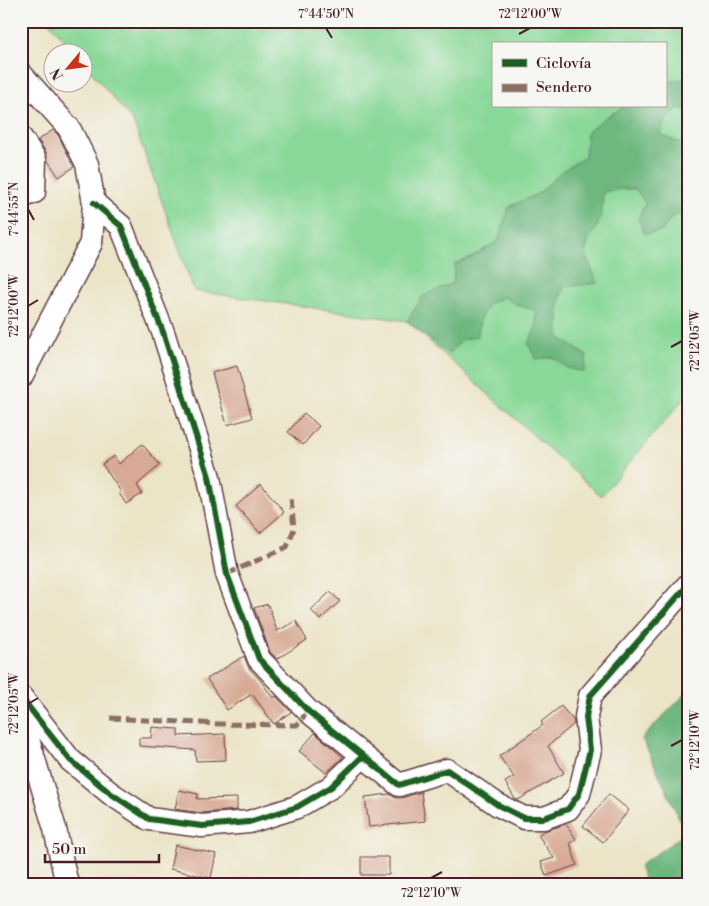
<svg xmlns="http://www.w3.org/2000/svg" width="709" height="906" font-family="'Libre Bodoni',serif">
	<style>
		.green { fill: #89d898; stroke: #6a7c62; fill-rule: evenodd }
		.forest { fill: #6eb880; stroke: #5c6c56 }
		.building { fill: #d8aa96 }
		.lines { fill: none; stroke-linecap: round; stroke-linejoin: round }
		.minor-casing { stroke: #623d42; stroke-width: 25 }
		.minor { stroke: #fff; stroke-width: 22 }
		.quiet { stroke: #8d6e63; stroke-width: 5; stroke-dasharray: 10 5; stroke-linecap: butt }
		.cycleway-casing { stroke: #f6f6f2; stroke-width: 9 }
		.cycleway { stroke: #1b5e20; stroke-width: 6 }
		.ticks { fill: none; stroke: #4a1f2b; stroke-width: 2 }
		.neatline { fill: none; stroke: #4a1f2b; stroke-width: 2 }
		.ticks-label { font-size: 12px; text-anchor: middle; fill: #4a1f2b }
	</style>
	<rect width="100%" height="100%" fill="#f6f6f2"/>
	<filter id="ink" filterUnits="userSpaceOnUse"><feTurbulence type="fractalNoise" baseFrequency=".02" numOctaves="2"/><feDisplacementMap in="SourceGraphic" scale="10" xChannelSelector="R" yChannelSelector="G"/><feConvolveMatrix kernelMatrix="1 2 1 2 8 2 1 2 1" color-interpolation-filters="sRGB"/></filter>
	<filter id="wash" filterUnits="userSpaceOnUse"><feTurbulence type="fractalNoise" baseFrequency=".0096" numOctaves="4" result="noise"/><feDisplacementMap in="SourceGraphic" scale="20" xChannelSelector="R" yChannelSelector="G"/><feGaussianBlur stdDeviation="1.12" result="paint"/><feColorMatrix in="noise" values="0 0 0 0 0 0 0 0 0 0 0 0 0 0 0 0 0 1.4 0 .05"/><feComposite in="paint" operator="in"/></filter>
	<g filter="url(#wash)">
		<rect width="100%" height="100%" fill="#ece4c7"/>
		<path class="green" d="M 48,21 L 688,21 L 688,249 L 685,253 L 688,256 L 688,394 L 601,496 L 407,321 L 194,291 L 133,121 L 83,62 L 82,52 L 75,52 ZM 493,44 L 665,44 L 665,106 L 493,106 Z"/>
		<path class="forest" d="M 688,40 L 688,110 L 679,108 L 666,119 L 660,134 L 675,141 L 688,144 L 688,211 L 672,217 L 662,231 L 645,234 L 638,219 L 645,203 L 636,189 L 619,189 L 603,192 L 602,210 L 598,225 L 589,238 L 585,254 L 598,283 L 564,287 L 559,302 L 559,337 L 587,356 L 584,372 L 567,368 L 553,357 L 536,359 L 528,344 L 536,328 L 536,310 L 519,306 L 504,297 L 488,304 L 480,319 L 478,336 L 462,340 L 449,354 L 407,321 L 423,296 L 453,283 L 455,264 L 470,258 L 498,241 L 509,207 L 539,193 L 563,170 L 585,157 L 587,132 L 606,117 L 626,106 L 665,106 L 665,83 L 685,78 L 685,54 Z
			M 688,691 L 688,879 L 679,885 L 646,885 L 639,866 L 686,833 L 642,738 Z"/>
		<g id="blocks">
			<path class="building" d="M 53,130 L 58,135 L 74,167 L 59,177 L 48,161 L 46,152 L 38,140 Z
				M 237,366 L 252,418 L 227,425 L 212,373 Z
				M 304,413 L 319,426 L 303,445 L 288,432 Z
				M 142,444 L 160,465 L 137,485 L 142,494 L 126,504 L 119,493 L 121,492 L 102,464 L 114,456 L 119,464 Z
				M 261,484 L 284,512 L 260,533 L 236,506 Z
				M 330,592 L 340,601 L 320,620 L 311,610 Z
				M 268,604 L 277,631 L 296,621 L 307,640 L 277,659 L 270,652 L 254,608 Z
				M 244,656 L 249,668 L 261,681 L 273,698 L 276,696 L 291,712 L 274,724 L 252,694 L 227,710 L 207,679 Z
				M 561,706 L 573,720 L 574,724 L 548,746 L 564,773 L 518,800 L 515,799 L 505,782 L 514,777 L 499,756 L 543,725 L 541,722 Z
				M 152,727 L 178,729 L 178,736 L 225,734 L 226,760 L 196,761 L 195,750 L 139,746 L 139,738 L 151,738 Z
				M 315,733 L 343,757 L 326,773 L 299,751 Z
				M 179,790 L 198,794 L 197,799 L 237,798 L 237,810 L 202,813 L 175,809 Z
				M 421,792 L 425,821 L 369,827 L 365,797 L 389,794 L 396,798 L 402,798 Z
				M 609,794 L 629,810 L 603,842 L 583,826 Z
				M 566,824 L 576,839 L 570,843 L 577,865 L 546,876 L 541,862 L 554,858 L 538,835 L 544,831 Z
				M 175,845 L 216,854 L 211,878 L 170,869 Z
				M 361,857 L 389,857 L 389,875 L 361,875 Z"/>
		</g>
	</g>
	<g filter="url(#ink)">
		<use href="#blocks" fill-opacity="0" stroke="#623d42" stroke-width="1"/>
		<g class="lines">
			<defs>
				<path id="minor" d="M 21,74 L 69,128 L 87,164 L 94,203 L 91,243 L 21,377
					M 21,138 L 35,159 L 34,192 L 21,197
					M 94,203 L 121,226 L 163,332 L 209,477 L 227,574 L 259,659 L 308,711 L 399,785 L 447,770 L 498,805 L 524,818 L 544,818 L 568,809 L 579,794 L 590,750 L 586,717 L 590,696 L 688,585
					M 21,697 L 70,760 L 110,793 L 149,819 L 202,826 L 249,822 L 297,807 L 331,787 L 363,756
					M 21,716 L 55,829 L 65,876 L 68,885"/>
			</defs>
			<use href="#minor" class="minor-casing"/>
			<use href="#minor" class="minor"/>
			<path class="quiet" d="M 227,574 L 287,547 L 294,529 L 291,498
				M 110,718 L 218,724 L 297,725 L 308,711"/>
			<defs>
				<path id="cycleway" d="M 94,203 L 121,226 L 163,332 L 209,477 L 227,574 L 259,659 L 308,711 L 399,785 L 447,770 L 498,805 L 524,818 L 544,818 L 568,809 L 579,794 L 590,750 L 586,717 L 590,696 L 688,585
					M 21,697 L 70,760 L 110,793 L 149,819 L 202,826 L 249,822 L 297,807 L 331,787 L 363,756"/>
			</defs>
			<use href="#cycleway" class="cycleway-casing"/>
			<use href="#cycleway" class="cycleway"/>
		</g>
	</g>
	<path class="ticks" d="M 326,28 L 332,38M 519,34 L 530,28M 28,209 L 34,220M 28,306 L 38,300M 671,347 L 682,341M 28,704 L 38,698M 671,746 L 682,740M 431,878 L 442,872"/>
	<rect width="709" height="906" fill="none" stroke="#f6f6f2" stroke-width="55"/>
	<rect x="492" y="42" width="175" height="65" fill="#f6f6f2" stroke="#b1a0a2"/>
	<rect x="502" y="59" width="25" height="8" fill="#1b5e20" stroke="#b1a0a2"/>
	<text x="536" y="68" font-size="15" fill="#4a1f2b">Ciclovía</text>
	<rect x="502" y="84" width="25" height="8" fill="#8d6e63" stroke="#b1a0a2"/>
	<text x="536" y="92" font-size="15" fill="#4a1f2b">Sendero</text>
	<g transform="translate(68 68) rotate(241)"><circle r="24" fill="#f6f6f2" stroke="#b1a0a2"/>
	<path d="M0-4L9 19L0 12L-9 19Z" fill="#c8321e"/>
	<text y="-8" font-size="14" font-weight="bold" text-anchor="middle" fill="#4a1f2b">N</text>
	</g>
	<path d="M45 854v8h114v-8" fill="none" stroke="#4a1f2b" stroke-width="2.5"/>
	<text x="52" y="854" font-size="15" fill="#4a1f2b" stroke="#f6f6f2" stroke-width="4" paint-order="stroke">50 m</text>
	<rect x="28" y="28" width="654" height="850" class="neatline"/>
	<g class="ticks-label">
		<text x="326" y="18">7°44'50"N</text>
		<text x="530" y="18">72°12'00"W</text>
		<text transform="translate(14 209) rotate(-90)" y="4">7°44'55"N</text>
		<text transform="translate(14 306) rotate(-90)" y="4">72°12'00"W</text>
		<text transform="translate(695 341) rotate(-90)" y="4">72°12'05"W</text>
		<text transform="translate(14 704) rotate(-90)" y="4">72°12'05"W</text>
		<text transform="translate(695 740) rotate(-90)" y="4">72°12'10"W</text>
		<text x="431" y="897">72°12'10"W</text>
	</g>
</svg>
